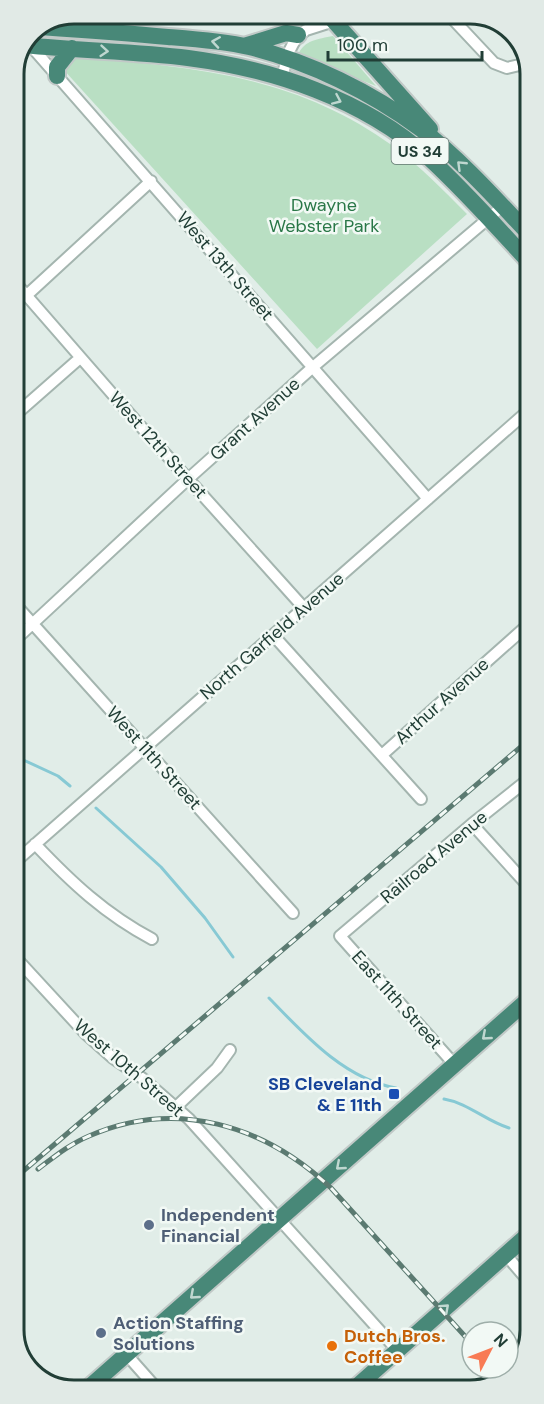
<svg xmlns="http://www.w3.org/2000/svg" width="544" height="1404" font-family="'DM Sans',sans-serif">
	<style>
		.green { fill: #b9dfc3 }
		.lines { fill: none; stroke-linecap: round; stroke-linejoin: round }
		.stream { stroke: #87c9d4; stroke-width: 3 }
		.minor-casing { stroke: #a4b5af; stroke-width: 14 }
		.trunk-casing { stroke: #c1c9c7; stroke-width: 20 }
		.minor { stroke: #fff; stroke-width: 10 }
		.trunk { stroke: #488878; stroke-width: 16 }
		.rail-casing { stroke: #5b7a71; stroke-width: 5 }
		.rail { stroke: #f2f9f5; stroke-width: 3; stroke-dasharray: 9; stroke-linecap: butt }
		.oneway { stroke: #bfd7d0 }
		.transit-dot { fill: #1a4fb4; stroke: #f2f9f5; stroke-width: 2 }
		.service-dot { fill: #5c6f8a; stroke: #f2f9f5; stroke-width: 2 }
		.food-dot { fill: #e8710a; stroke: #f2f9f5; stroke-width: 2 }
		.labels { text-anchor: middle; dominant-baseline: central; stroke-width: 5; stroke-linejoin: round; paint-order: stroke }
		.shield { fill: #f2f9f5; stroke: #60766f; stroke-width: 1.5 }
		.shield-label { font-size: 16px; font-weight: bold; fill: #213e36 }
		.park-label { font-size: 18px; fill: #297747; stroke: #f2f9f5 }
		.street-label { font-size: 18px; fill: #213e36; stroke: #f2f9f5 }
		.transit-label { font-size: 18px; font-weight: bold; fill: #164399; stroke: #f2f9f5; text-anchor: end }
		.service-label { font-size: 18px; font-weight: bold; fill: #4e5e75; stroke: #f2f9f5; text-anchor: start }
		.food-label { font-size: 18px; font-weight: bold; fill: #c56008; stroke: #f2f9f5; text-anchor: start }
		.rim { fill: none; stroke: #213e36; stroke-width: 3 }
	</style>
	<rect width="100%" height="100%" fill="#e1ede8"/>
	<path class="green" d="M 333,36 L 376,86 L 298,55 C 304,40 318,39 333,36 Z
		M 70,57 C 187,66 294,74 393,146 C 420,166 443,190 467,214 L 317,349 L 63,69 Z"/>
	<g class="lines">
		<path class="stream" d="M 17,757 L 58,776 L 70,786
			M 96,808 L 161,867 L 205,918 L 233,957
			M 269,998 C 304,1034 344,1079 396,1088
			M 444,1099 C 468,1103 486,1121 509,1128"/>
		<defs>
			<path id="minor" d="M 448,14 L 494,63 L 507,68 L 528,63
				M 32,31 L 30,45 L 428,499
				M 282,79 C 286,61 289,41 306,30 L 356,14
				M 14,281 L 135,420 L 304,608
				M 27,295 L 151,181
				M 14,416 L 80,358
				M 14,603 L 293,913
				M 273,635 L 421,799
				M 15,640 L 188,479 L 313,367 L 503,206
				M 383,754 L 529,624
				M 472,824 L 530,888
				M 35,844 C 71,882 105,914 152,939
				M 15,862 L 529,410
				M 15,957 L 86,1034 L 113,1058 L 142,1078 L 189,1119 L 398,1351
				M 454,1064 L 340,936 L 472,824 L 530,778
				M 176,1107 L 217,1068 L 230,1050
				M 506,1255 L 530,1283
				M 127,1355 L 158,1390"/>
			<path id="trunk" d="M 333,20 L 430,129
				M 40,27 C 83,30 125,33 168,37 C 194,39 223,41 249,47 C 310,62 371,92 421,129 C 460,159 495,198 529,234
				M 25,45 C 79,51 134,51 188,58 C 273,69 363,99 428,157 C 464,190 496,226 529,262
				M 244,46 L 286,33 L 298,35
				M 57,76 L 57,67 L 72,48
				M 354,1389 L 530,1233
				M 86,1390 L 530,998"/>
		</defs>
		<use href="#minor" class="minor-casing"/>
		<use href="#trunk" class="trunk-casing"/>
		<use href="#minor" class="minor"/>
		<use href="#trunk" class="trunk"/>
		<defs>
			<path id="rail" d="M 38,1169 C 54,1157 70,1144 89,1136 C 176,1098 264,1125 331,1188 L 472,1344
				M 15,1178 L 530,739
				M 494,1368 L 502,1378"/>
		</defs>
		<use href="#rail" class="rail-casing"/>
		<use href="#rail" class="rail"/>
	</g>
	<defs><path id="oneway-chevron" d="M-2-3.5L2.5 0L-2 3.5" fill="none" stroke-width="1.6" stroke-linecap="round" stroke-linejoin="round" transform="scale(1.5)"/></defs>
	<g class="oneway">
		<use href="#oneway-chevron" transform="translate(216 42) rotate(-171)"/>
		<use href="#oneway-chevron" transform="translate(104 51) rotate(5)"/>
		<use href="#oneway-chevron" transform="translate(337 100) rotate(24)"/>
		<use href="#oneway-chevron" transform="translate(461 165) rotate(-136)"/>
		<use href="#oneway-chevron" transform="translate(486 1036) rotate(139)"/>
		<use href="#oneway-chevron" transform="translate(340 1166) rotate(139)"/>
		<use href="#oneway-chevron" transform="translate(194 1295) rotate(139)"/>
		<use href="#oneway-chevron" transform="translate(445 1308) rotate(-42)"/>
	</g>
	<rect class="transit-dot" x="388" y="1088" width="12" height="12" rx="3"/>
	<g class="service-dot">
		<circle cx="149" cy="1225" r="6"/>
		<circle cx="101" cy="1333" r="6"/>
	</g>
	<circle class="food-dot" cx="332" cy="1346" r="6"/>
	<g class="labels">
		<rect class="shield" x="391.5" y="138" width="57" height="26" rx="4.5"/>
		<g class="shield-label">
			<text x="420" y="151">US 34</text>
		</g>
		<g class="park-label">
			<text x="324" y="205">Dwayne<tspan x="324" dy="21">Webster Park</tspan></text>
		</g>
		<g class="street-label">
			<text transform="translate(225 266) rotate(49)">West 13th Street</text>
			<text transform="translate(255 419) rotate(-42)">Grant Avenue</text>
			<text transform="translate(158 445) rotate(48)">West 12th Street</text>
			<text transform="translate(272 636) rotate(-41)">North Garfield Avenue</text>
			<text transform="translate(442 701) rotate(-42)">Arthur Avenue</text>
			<text transform="translate(154 758) rotate(48)">West 11th Street</text>
			<text transform="translate(434 857) rotate(-40)">Railroad Avenue</text>
			<text transform="translate(397 1000) rotate(48)">East 11th Street</text>
			<text transform="translate(129 1068) rotate(41)">West 10th Street</text>
		</g>
		<g class="transit-label">
			<text x="382" y="1084">SB Cleveland<tspan x="382" dy="21">&amp; E 11th</tspan></text>
		</g>
		<g class="service-label">
			<text x="161" y="1215">Independent<tspan x="161" dy="21">Financial</tspan></text>
			<text x="113" y="1323">Action Staffing<tspan x="113" dy="21">Solutions</tspan></text>
		</g>
		<g class="food-label">
			<text x="344" y="1336">Dutch Bros.<tspan x="344" dy="21">Coffee</tspan></text>
		</g>
	</g>
	<path d="M0 0H544V1404H0ZM74 24H470A50 50 0 0 1 520 74V1330A50 50 0 0 1 470 1380H74A50 50 0 0 1 24 1330V74A50 50 0 0 1 74 24Z" fill="#e1eae6" fill-rule="evenodd"/>
	<path class="rim" d="M74 24H470A50 50 0 0 1 520 74V1330A50 50 0 0 1 470 1380H74A50 50 0 0 1 24 1330V74A50 50 0 0 1 74 24Z"/>
	<g transform="translate(490 1350) rotate(48)"><circle r="28" fill="#f2f9f5" stroke="#9eaea9" stroke-width="1.5"/>
	<path d="M0-4.5L10 22L0 15L-10 22Z" fill="#f87b54"/>
	<text y="-9" font-size="16" font-weight="bold" text-anchor="middle" fill="#213e36">N</text>
	</g>
	<path d="M328 51v9h154v-9" fill="none" stroke="#213e36" stroke-width="3"/>
	<text x="337" y="51" font-size="18" fill="#213e36" stroke="#f2f9f5" stroke-width="4.5" paint-order="stroke">100 m</text>
</svg>
